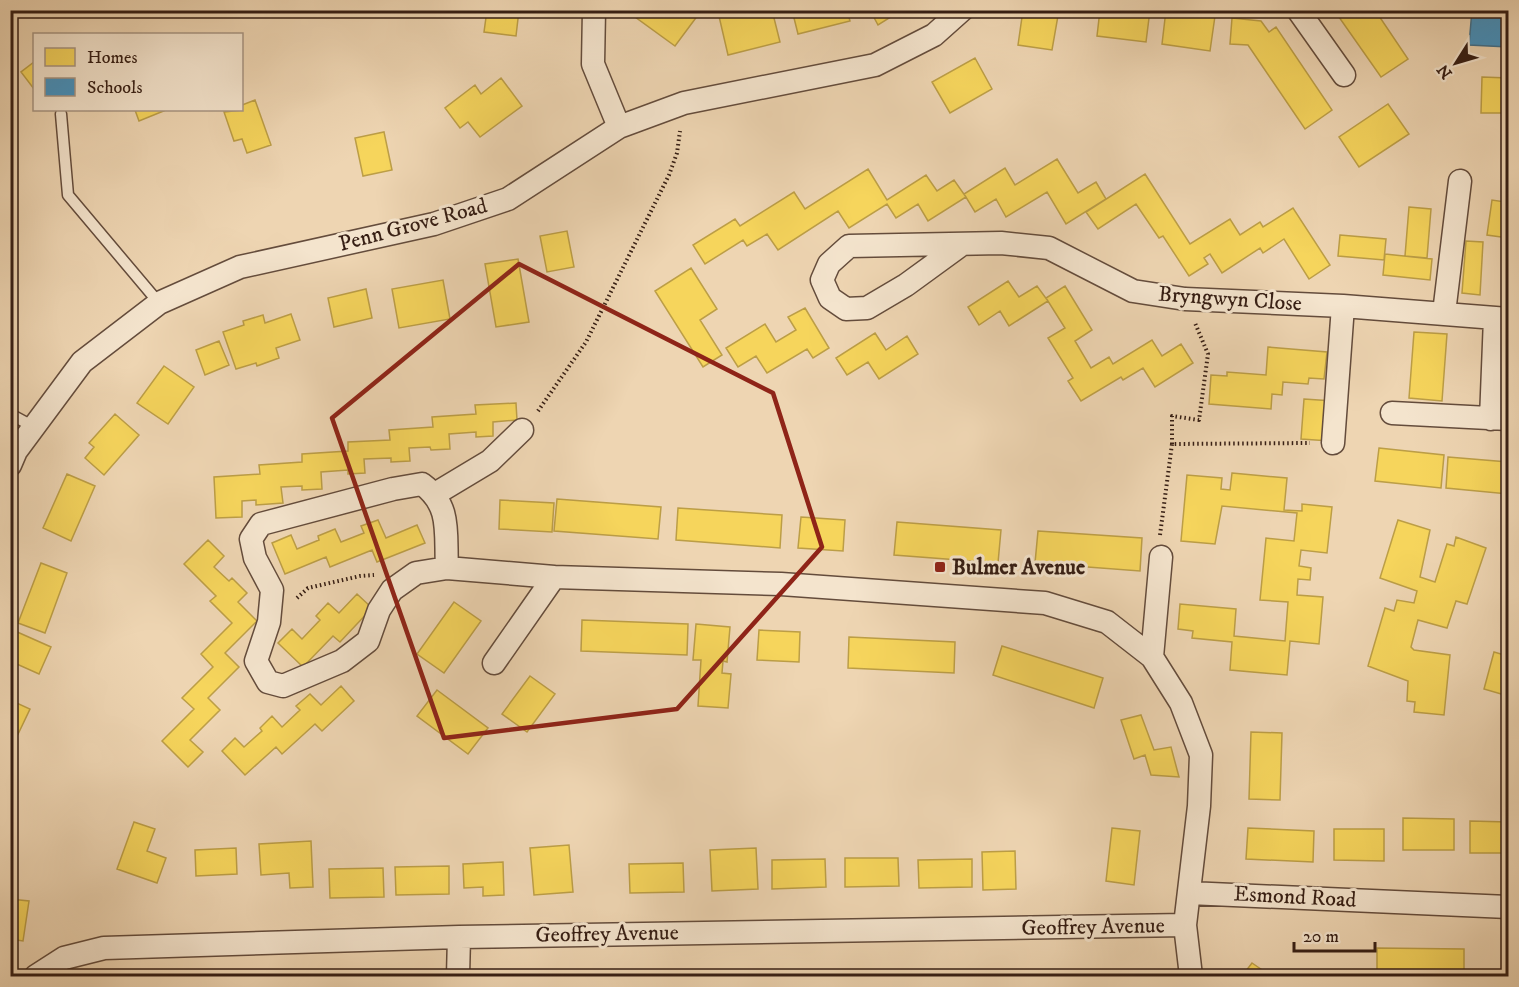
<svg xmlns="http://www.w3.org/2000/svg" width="1519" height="987" font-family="'IM FELL DW Pica',serif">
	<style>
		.homes { fill: #f6d55c; stroke: #bc9e46; stroke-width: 1.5 }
		.schools { fill: #4393c3; stroke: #3f708e; stroke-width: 1.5 }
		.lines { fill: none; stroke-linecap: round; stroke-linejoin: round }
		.lane-casing { stroke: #644c3c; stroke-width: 13 }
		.street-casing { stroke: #644c3c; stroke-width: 25 }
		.path { stroke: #361e14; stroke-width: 4; stroke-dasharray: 1.5 3; stroke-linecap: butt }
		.lane { stroke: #f4e4cd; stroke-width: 10 }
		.street { stroke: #f4e4cd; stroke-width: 22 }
		.marked { fill: none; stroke: #8f2418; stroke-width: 4.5; stroke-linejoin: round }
		.poi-dot { fill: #8f2418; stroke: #f4e4cd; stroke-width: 2 }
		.labels { text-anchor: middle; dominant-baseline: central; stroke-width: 6; stroke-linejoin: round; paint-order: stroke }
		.street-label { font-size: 22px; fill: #361e14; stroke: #f4e4cd }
		.poi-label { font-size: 22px; font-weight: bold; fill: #361e14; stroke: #f4e4cd; text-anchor: start }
	</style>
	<rect width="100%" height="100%" fill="#eed5b2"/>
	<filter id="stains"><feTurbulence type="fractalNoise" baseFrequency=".00333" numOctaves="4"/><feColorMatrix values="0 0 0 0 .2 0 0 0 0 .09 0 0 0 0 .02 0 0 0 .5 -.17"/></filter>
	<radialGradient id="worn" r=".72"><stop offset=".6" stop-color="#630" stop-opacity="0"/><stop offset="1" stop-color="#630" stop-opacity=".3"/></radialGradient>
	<path class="homes" d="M 487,10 L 519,10 L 516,36 L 484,32 Z
		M 634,10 L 700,10 L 701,11 L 675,46 L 631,14 Z
		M 723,10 L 772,10 L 780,42 L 728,55 L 718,12 Z
		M 792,10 L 847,10 L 850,21 L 798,34 Z
		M 870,10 L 902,10 L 878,25 Z
		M 1023,10 L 1059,10 L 1052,50 L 1018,45 Z
		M 1100,10 L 1150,10 L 1146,42 L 1097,36 Z
		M 1166,10 L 1215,16 L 1210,51 L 1162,44 Z
		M 1334,10 L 1375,10 L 1408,59 L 1381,77 Z
		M 1232,18 L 1261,21 L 1269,32 L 1276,27 L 1332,110 L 1305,129 L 1248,45 L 1230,44 Z
		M 975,58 L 992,89 L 950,113 L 932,82 Z
		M 34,62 L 34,89 L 21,72 Z
		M 1482,77 L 1508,78 L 1508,113 L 1481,113 Z
		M 501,78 L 522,106 L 480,137 L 468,122 L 460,128 L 445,108 L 475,85 L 481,94 Z
		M 255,100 L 271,145 L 247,153 L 242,139 L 234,141 L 224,112 L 242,110 L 242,105 Z
		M 1388,104 L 1409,134 L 1359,167 L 1339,137 Z
		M 135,110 L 166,110 L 139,121 Z
		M 384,132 L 392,170 L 363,176 L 355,138 Z
		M 1057,159 L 1078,193 L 1096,182 L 1106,199 L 1066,224 L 1047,192 L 1006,217 L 996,199 L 975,212 L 964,194 L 1005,168 L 1015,185 Z
		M 868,169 L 887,200 L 926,175 L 937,191 L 954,180 L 966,197 L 928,221 L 918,204 L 896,218 L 887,204 L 849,228 L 838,211 L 778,250 L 767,234 L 747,246 L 743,240 L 705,264 L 693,245 L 735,219 L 740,226 L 794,192 L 805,209 Z
		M 1145,174 L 1190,244 L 1230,219 L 1240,235 L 1260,222 L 1263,227 L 1293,208 L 1330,265 L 1309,279 L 1284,239 L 1263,253 L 1260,248 L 1222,273 L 1210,254 L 1204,258 L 1208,264 L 1189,276 L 1163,236 L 1159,238 L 1136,204 L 1098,229 L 1086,212 Z
		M 1506,194 L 1508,194 L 1508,238 L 1487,235 L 1492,200 L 1505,202 Z
		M 1409,207 L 1431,209 L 1427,258 L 1405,256 Z
		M 567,231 L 574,267 L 547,272 L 540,236 Z
		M 1340,235 L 1386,239 L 1384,260 L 1338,256 Z
		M 1466,241 L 1483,242 L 1480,295 L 1462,293 Z
		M 1385,254 L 1432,259 L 1430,280 L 1383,275 Z
		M 518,259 L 529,322 L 496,327 L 485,264 Z
		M 691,268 L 717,309 L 700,320 L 722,355 L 703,367 L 655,291 Z
		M 443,280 L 450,319 L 399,328 L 392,289 Z
		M 1008,281 L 1019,297 L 1037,286 L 1048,301 L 1009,326 L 1000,311 L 979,325 L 968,307 Z
		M 1065,286 L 1092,330 L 1075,341 L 1091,368 L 1109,357 L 1113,364 L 1152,340 L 1162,356 L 1181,344 L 1193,363 L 1155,387 L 1143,368 L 1123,380 L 1121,377 L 1081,401 L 1068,381 L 1073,378 L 1048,338 L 1065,328 L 1046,298 Z
		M 366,289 L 372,318 L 334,327 L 328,298 Z
		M 805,308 L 829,348 L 813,358 L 807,349 L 767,373 L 756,356 L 738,367 L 726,348 L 765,324 L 776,342 L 796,330 L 788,317 Z
		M 291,314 L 300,340 L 276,348 L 279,358 L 257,366 L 256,363 L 236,369 L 223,332 L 244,325 L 243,321 L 263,315 L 265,323 Z
		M 1414,332 L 1447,334 L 1442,401 L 1409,398 Z
		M 875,333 L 886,350 L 907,336 L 918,354 L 879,379 L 868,362 L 847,375 L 836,358 Z
		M 219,341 L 229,365 L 205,375 L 196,350 Z
		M 1268,347 L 1327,352 L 1324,379 L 1309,378 L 1308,384 L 1283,382 L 1282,395 L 1272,394 L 1271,409 L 1209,404 L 1211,375 L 1227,376 L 1227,372 L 1266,375 Z
		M 164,366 L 194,387 L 168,424 L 137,403 Z
		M 1304,399 L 1333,401 L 1330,441 L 1301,439 Z
		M 516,403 L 517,420 L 493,422 L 493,436 L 476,437 L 476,432 L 449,434 L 450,449 L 431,450 L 430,447 L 409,448 L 410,461 L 391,462 L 391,458 L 364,459 L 365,473 L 348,474 L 348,470 L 321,472 L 322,489 L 302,490 L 302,486 L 281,487 L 283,503 L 256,505 L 256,500 L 242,501 L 242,517 L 216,518 L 214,477 L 260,474 L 259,465 L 302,462 L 302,454 L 348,451 L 348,442 L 390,440 L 389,430 L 433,427 L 432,417 L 476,414 L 475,405 Z
		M 115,414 L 139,435 L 104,475 L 85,458 L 94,447 L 89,443 Z
		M 1379,448 L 1444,455 L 1441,488 L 1375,481 Z
		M 1448,457 L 1508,462 L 1508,494 L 1446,488 Z
		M 1232,473 L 1287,478 L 1284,510 L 1302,511 L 1302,504 L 1332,507 L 1327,553 L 1301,550 L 1299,566 L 1311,568 L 1310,580 L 1298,579 L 1297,595 L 1323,597 L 1319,644 L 1290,641 L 1287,675 L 1230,670 L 1232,642 L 1192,638 L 1193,631 L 1178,629 L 1180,604 L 1236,609 L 1234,636 L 1285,641 L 1288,602 L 1260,600 L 1266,538 L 1294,541 L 1297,513 L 1222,506 L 1215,544 L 1181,541 L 1187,475 L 1222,478 L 1221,489 L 1230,490 Z
		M 67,474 L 95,486 L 71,541 L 43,528 Z
		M 557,499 L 661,507 L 658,539 L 554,531 Z
		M 500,500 L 554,503 L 552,532 L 499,529 Z
		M 678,508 L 782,515 L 780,548 L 676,540 Z
		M 801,517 L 845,520 L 843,551 L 798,548 Z
		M 378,520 L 386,538 L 417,525 L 425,543 L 377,562 L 372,550 L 330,567 L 326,557 L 285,574 L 272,543 L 291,535 L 297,549 L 319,540 L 318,536 L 335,529 L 341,542 L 364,533 L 361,526 Z
		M 1398,520 L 1430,530 L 1420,577 L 1435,582 L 1447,544 L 1454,546 L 1456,537 L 1486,548 L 1467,604 L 1456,601 L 1447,628 L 1418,620 L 1411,647 L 1414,650 L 1450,655 L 1444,715 L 1414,712 L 1415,702 L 1407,701 L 1408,681 L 1368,666 L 1385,608 L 1394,611 L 1397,600 L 1414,603 L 1417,591 L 1380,578 Z
		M 897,522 L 1001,530 L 998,563 L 894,555 Z
		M 1038,531 L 1142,538 L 1140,571 L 1035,563 Z
		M 208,540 L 224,556 L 214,567 L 229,581 L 232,578 L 247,593 L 238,602 L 257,621 L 225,653 L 239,667 L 208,698 L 220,710 L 190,740 L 203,752 L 188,767 L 162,741 L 194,709 L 182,698 L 213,667 L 201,654 L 232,623 L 210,601 L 216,596 L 184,564 Z
		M 41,563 L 67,573 L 45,633 L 18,623 Z
		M 357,594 L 372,608 L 340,642 L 333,636 L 303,667 L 278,643 L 292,629 L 302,639 L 320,620 L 316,616 L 328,603 L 339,613 Z
		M 454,602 L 481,621 L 444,673 L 417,654 Z
		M 582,620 L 688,624 L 687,655 L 581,651 Z
		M 696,624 L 730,627 L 727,662 L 723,661 L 722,673 L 731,674 L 728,708 L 698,706 L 701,660 L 693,660 Z
		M 759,630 L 800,632 L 799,662 L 757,660 Z
		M 15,631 L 51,647 L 39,674 L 10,661 L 10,642 Z
		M 849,637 L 955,642 L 954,673 L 848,668 Z
		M 1002,646 L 1103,678 L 1094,708 L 993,675 Z
		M 1494,652 L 1508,656 L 1508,696 L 1484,689 Z
		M 530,676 L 555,694 L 527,732 L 502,714 Z
		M 341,686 L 354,701 L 322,731 L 315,724 L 282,754 L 276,747 L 245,775 L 222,751 L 235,738 L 244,747 L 262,731 L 260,728 L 272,716 L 282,727 L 300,710 L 296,706 L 310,694 L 321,705 Z
		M 437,690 L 488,728 L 468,754 L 417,716 Z
		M 10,700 L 30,709 L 10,751 Z
		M 1141,715 L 1154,750 L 1171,747 L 1179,777 L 1151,775 L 1145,755 L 1134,759 L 1121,720 Z
		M 1251,732 L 1282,733 L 1280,800 L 1249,799 Z
		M 1403,818 L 1454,819 L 1454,850 L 1403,850 Z
		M 1470,821 L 1508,822 L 1508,853 L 1470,853 Z
		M 134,822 L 155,829 L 147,851 L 166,858 L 157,883 L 117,869 Z
		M 1112,828 L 1140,831 L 1134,885 L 1106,881 Z
		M 1248,828 L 1314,831 L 1313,862 L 1246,859 Z
		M 1334,829 L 1384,829 L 1384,861 L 1334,860 Z
		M 311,841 L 313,887 L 290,888 L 289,873 L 261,875 L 259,844 Z
		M 569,845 L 573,892 L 534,895 L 530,848 Z
		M 236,848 L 237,874 L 196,876 L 195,850 Z
		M 756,848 L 758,889 L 712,891 L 710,850 Z
		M 1015,851 L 1016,889 L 983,890 L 982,852 Z
		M 845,858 L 898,858 L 899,886 L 845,887 Z
		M 825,859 L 826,887 L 772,889 L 772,860 Z
		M 972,859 L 972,887 L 919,888 L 918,860 Z
		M 503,862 L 504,895 L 483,896 L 483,887 L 464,888 L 463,864 Z
		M 683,863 L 684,892 L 630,893 L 629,864 Z
		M 449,866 L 449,894 L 396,895 L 395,867 Z
		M 383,868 L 384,897 L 330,898 L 329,869 Z
		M 10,899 L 29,901 L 23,941 L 10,939 Z
		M 1377,948 L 1464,949 L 1464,976 L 1377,976 Z
		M 1252,963 L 1271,976 L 1242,976 Z
		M 1148,970 L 1149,976 L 1120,976 Z
		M 982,973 L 982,976 L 957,976 L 957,974 Z
		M 1010,973 L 1010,976 L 984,976 L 984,974 Z
		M 785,974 L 821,974 L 821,976 L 785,976 Z
		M 840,974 L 866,974 L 866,976 L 841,976 Z
		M 950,975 L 951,976 L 897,976 Z"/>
	<path class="schools" d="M 1472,10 L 1508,10 L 1508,47 L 1469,45 Z"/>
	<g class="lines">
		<defs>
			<path id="lane" d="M 61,114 L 68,195 L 159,303
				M 10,414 L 34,427"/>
			<path id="street" d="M 594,10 L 593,64 L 619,127
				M 1298,10 L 1344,75
				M 961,245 L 906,285 L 867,308 L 846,309 L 830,298 L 822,280 L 829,264 L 849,246 L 1001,243 L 1049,248 L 1133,291 L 1185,299 L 1343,306 L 1508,319
				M 1444,313 L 1460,181
				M 1392,413 L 1508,419
				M 1491,419 L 1495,318
				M 1333,443 L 1343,306
				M 10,465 L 16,451 L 82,362 L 159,303 L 240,267 L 434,224 L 508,199 L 619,127 L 684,103 L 875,65 L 934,35 L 962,10
				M 435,494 L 490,461 L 522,430
				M 447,568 C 445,533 452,506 422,484 L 393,489 L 261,524 L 251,539 L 255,558 L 272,590 L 269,622 L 256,661 L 268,682 L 283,686 L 342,661 L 368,641 L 379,610 L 392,590 L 416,573 L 447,568 L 554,577
				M 1152,657 L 1161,557
				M 494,663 L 554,577 L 781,584 L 1045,603 L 1107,622 L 1152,657 L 1181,703 L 1201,755 L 1199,806 L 1185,925 L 1191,976
				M 1189,893 L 1508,907
				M 36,976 L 64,958 L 104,948 L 459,937 L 1185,925
				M 458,976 L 459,937"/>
		</defs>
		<use href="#lane" class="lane-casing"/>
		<use href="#street" class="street-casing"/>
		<path class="path" d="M 538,411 L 586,342 L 669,175 L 677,153 L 680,131
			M 1172,444 L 1172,416 L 1199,420 L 1208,354 L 1195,323
			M 1160,535 L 1172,444 L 1310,443
			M 297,598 L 308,588 L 360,576 L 374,575"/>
		<use href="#lane" class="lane"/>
		<use href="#street" class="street"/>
	</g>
	<path class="marked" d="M 519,264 L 773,393 L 822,547 L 677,709 L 444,738 L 332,418 Z"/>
	<rect class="poi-dot" x="934" y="561" width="12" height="12" rx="3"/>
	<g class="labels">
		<g class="street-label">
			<text transform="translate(413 225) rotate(-15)">Penn Grove Road</text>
			<text transform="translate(1230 299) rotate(4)">Bryngwyn Close</text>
			<text transform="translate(1295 897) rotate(3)">Esmond Road</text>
			<text transform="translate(1093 927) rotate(-1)">Geoffrey Avenue</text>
			<text transform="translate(607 934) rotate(-1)">Geoffrey Avenue</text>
		</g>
		<g class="poi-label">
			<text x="952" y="567">Bulmer Avenue</text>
		</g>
	</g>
	<rect width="1519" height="987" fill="none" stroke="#eed5b2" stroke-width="36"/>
	<rect x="12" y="12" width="1495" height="963" fill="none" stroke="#361e14" stroke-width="3"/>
	<rect x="18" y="18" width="1483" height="951" fill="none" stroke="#361e14" stroke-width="1.5"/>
	<rect x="33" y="33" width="210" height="78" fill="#f4e4cd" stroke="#a89583" stroke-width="1.5"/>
	<rect x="45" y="48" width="30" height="18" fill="#f6d55c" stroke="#a89583" stroke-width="1.5"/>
	<text x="87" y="63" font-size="18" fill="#361e14">Homes</text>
	<rect x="45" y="78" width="30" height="18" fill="#4393c3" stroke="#a89583" stroke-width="1.5"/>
	<text x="87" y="93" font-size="18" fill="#361e14">Schools</text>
	<g transform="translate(1456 63) rotate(233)" stroke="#f4e4cd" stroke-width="4.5" paint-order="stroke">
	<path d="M0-4.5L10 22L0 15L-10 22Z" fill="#361e14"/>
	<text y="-9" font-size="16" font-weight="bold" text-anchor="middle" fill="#361e14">N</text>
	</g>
	<path d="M1294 942v9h81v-9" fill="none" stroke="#361e14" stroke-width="3"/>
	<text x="1303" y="942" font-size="18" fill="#361e14" stroke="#f4e4cd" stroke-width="4.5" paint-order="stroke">20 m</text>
	<rect width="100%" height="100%" filter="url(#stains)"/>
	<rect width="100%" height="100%" fill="url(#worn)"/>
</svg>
